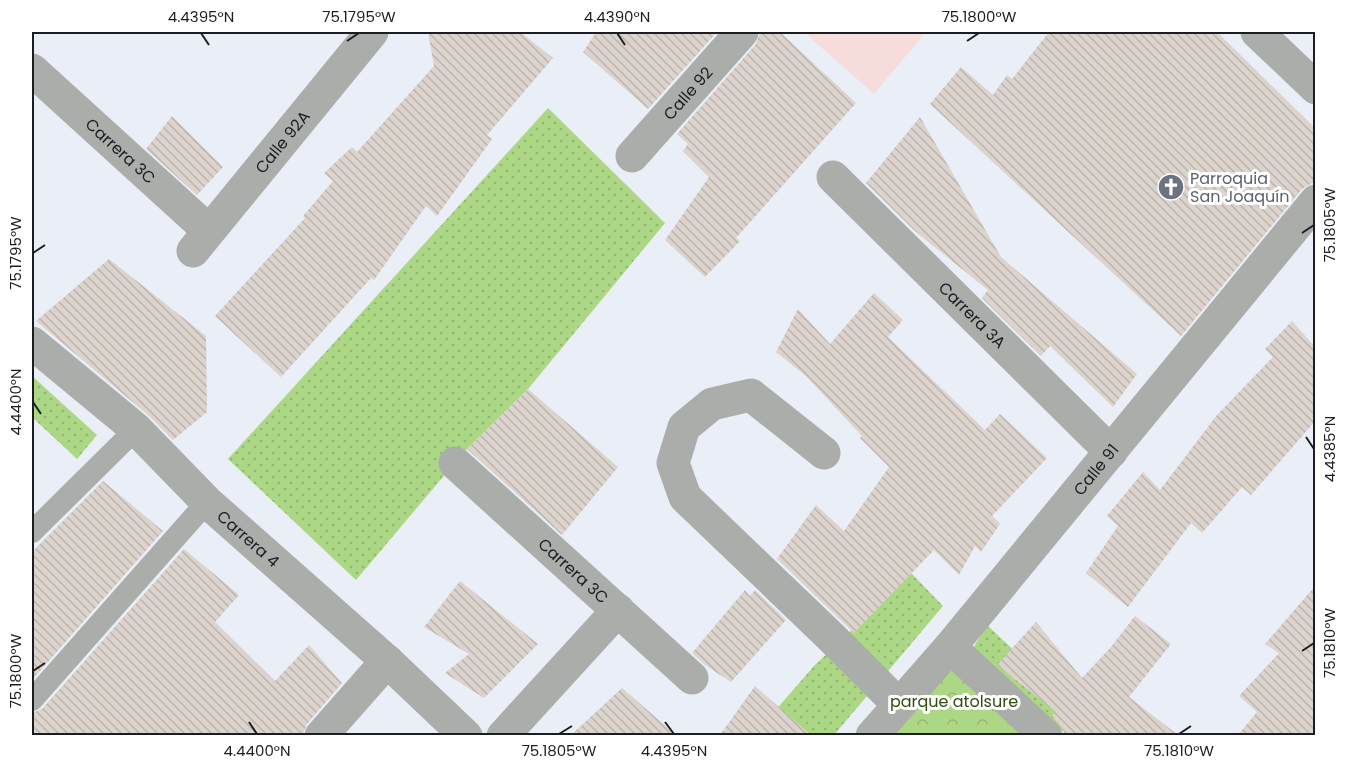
<svg xmlns="http://www.w3.org/2000/svg" width="1347" height="767" font-family="Poppins,sans-serif">
	<style>
		.commercial { fill: #f7dcdc }
		.grass { fill: url(#grass-dots) }
		.park { fill: url(#park-crowns) }
		.building { fill: url(#building-back-hatch) }
		.lines { fill: none; stroke-linecap: round; stroke-linejoin: round }
		.lane { stroke: #aaadaa; stroke-width: 22 }
		.street { stroke: #aaadaa; stroke-width: 33 }
		.ticks { fill: none; stroke: #1b1d20; stroke-width: 2 }
		.labels { text-anchor: middle; dominant-baseline: central; stroke-width: 6; stroke-linejoin: round; paint-order: stroke }
		.street-label { font-size: 16px; fill: #1b1d20; stroke: #fff }
		.worship-label { font-size: 16px; fill: #5b616d; stroke: #fff; text-anchor: start }
		.park-label { font-size: 16px; fill: #304d0e; stroke: #fff }
		.neatline { fill: none; stroke: #1b1d20; stroke-width: 2 }
		.ticks-label { font-size: 15px; text-anchor: middle; fill: #1b1d20 }
	</style>
	<defs>
		<pattern id="grass-dots" width="8" height="8" patternUnits="userSpaceOnUse" patternTransform="scale(1.5)"><rect width="8" height="8" fill="#acd785"/><path d="M2 2h.1M6 6h.1" fill="none" stroke="#93b873" stroke-width="1.8" stroke-linecap="round"/></pattern>
		<pattern id="park-crowns" width="20" height="18" patternUnits="userSpaceOnUse" patternTransform="scale(1.5)"><rect width="20" height="18" fill="#acd785"/><path d="M2 6a3 3 0 1 1 6 0M12 15a3 3 0 1 1 6 0" fill="none" stroke="#93b873"/></pattern>
		<pattern id="building-back-hatch" width="6" height="6" patternUnits="userSpaceOnUse" patternTransform="scale(1.5)"><rect width="6" height="6" fill="#dbd3cc"/><path d="M-1 5l2 2M0 0l6 6M5-1l2 2" fill="none" stroke="#bbb5af"/></pattern>
	</defs>
	<rect width="100%" height="100%" fill="#e9eef7"/>
	<path class="commercial" d="M 804,32 L 926,32 L 874,94 Z"/>
	<path class="grass" d="M 548,108 L 665,223 L 528,389 L 464,452 L 356,580 L 228,459 Z
		M 32,376 L 97,435 L 77,459 L 32,417 Z
		M 911,573 L 943,606 L 834,735 L 753,736 L 814,666 Z
		M 987,625 L 1104,735 L 1067,735 L 973,648 Z"/>
	<path class="park" d="M 952,652 L 1041,736 L 878,736 Z"/>
	<path class="building" d="M 428,32 L 520,32 L 553,58 L 487,135 L 492,139 L 437,216 L 426,206 L 374,280 L 371,278 L 281,377 L 215,316 L 305,218 L 303,216 L 333,181 L 324,173 L 352,147 L 357,152 L 434,66 Z
		M 596,32 L 717,32 L 648,109 L 583,52 Z
		M 760,32 L 780,32 L 856,103 L 736,238 L 740,241 L 705,277 L 665,240 L 709,177 L 683,151 L 688,144 L 677,134 L 756,44 Z
		M 1049,32 L 1217,32 L 1316,129 L 1316,181 L 1302,189 L 1181,336 L 930,104 L 961,67 L 993,95 L 1007,75 L 1012,79 Z
		M 172,116 L 223,167 L 197,195 L 146,149 Z
		M 920,117 L 1001,257 L 1137,374 L 1113,407 L 1050,346 L 1041,356 L 982,298 L 988,290 L 916,232 L 866,183 Z
		M 109,259 L 206,336 L 207,412 L 173,440 L 148,415 L 36,321 Z
		M 874,293 L 903,320 L 888,337 L 985,430 L 1000,414 L 1047,458 L 992,516 L 1000,524 L 981,552 L 975,546 L 959,575 L 934,550 L 854,633 L 777,559 L 816,505 L 844,531 L 889,467 L 860,438 L 862,436 L 806,376 L 776,352 L 798,309 L 830,344 Z
		M 1292,321 L 1316,348 L 1316,420 L 1251,495 L 1242,487 L 1202,533 L 1191,523 L 1128,607 L 1086,573 L 1118,526 L 1107,516 L 1143,472 L 1160,490 L 1217,415 L 1273,357 L 1265,349 Z
		M 528,389 L 618,467 L 562,535 L 467,449 Z
		M 103,481 L 163,531 L 32,680 L 32,552 Z
		M 184,549 L 239,595 L 215,622 L 275,681 L 309,645 L 342,683 L 307,724 L 303,735 L 32,735 L 32,713 L 42,709 Z
		M 460,581 L 538,644 L 484,698 L 445,673 L 469,654 L 424,627 Z
		M 1316,585 L 1316,735 L 1238,735 L 1257,712 L 1239,696 L 1279,653 L 1265,644 Z
		M 745,590 L 750,596 L 755,590 L 786,620 L 731,682 L 705,665 L 692,653 Z
		M 1135,616 L 1171,644 L 1129,697 L 1178,735 L 1064,735 L 1064,730 L 1052,716 L 1056,712 L 997,665 L 1036,622 L 1082,678 L 1111,647 Z
		M 755,686 L 811,735 L 720,735 Z
		M 622,688 L 676,735 L 571,735 Z"/>
	<g class="lines">
		<path class="lane" d="M 32,532 L 136,429
			M 32,700 L 207,502"/>
		<g class="street">
			<path d="M 1257,32 L 1316,88"/>
			<path id="s1" d="M 32,70 L 209,231"/>
			<path id="s2" d="M 632,156 L 742,32"/>
			<path id="s3" d="M 833,177 L 1111,452"/>
			<path id="s4" d="M 193,251 L 372,32"/>
			<path id="s5" d="M 32,343 L 136,429 L 207,502 L 387,661 L 466,736"/>
			<path d="M 824,453 L 751,395 L 712,404 L 684,427 L 673,463 L 685,497 L 831,637 L 899,705"/>
			<path id="s6" d="M 455,463 L 692,678"/>
			<path d="M 950,647 L 1046,736"/>
			<path d="M 321,736 L 387,661"/>
			<path d="M 503,736 L 618,610"/>
			<path id="s7" d="M 872,736 L 950,647 L 1316,201"/>
		</g>
	</g>
	<path class="ticks" d="M 201,33 L 209,45M 617,33 L 625,45M 347,41 L 359,33M 967,41 L 979,33M 1302,233 L 1314,225M 33,253 L 45,245M 33,402 L 41,414M 1306,437 L 1314,449M 1302,651 L 1314,643M 33,671 L 45,663M 249,722 L 257,734M 665,722 L 674,734M 559,734 L 572,726M 1179,734 L 1191,726"/>
	<defs>
		<symbol id="church-disc" viewBox="-11 -11 22 22"><circle r="9.5" fill="#6b7280" stroke="#fff"/><path d="M-1.2-6h2.4v3.5h3.3v2.4h-3.3V6h-2.4V-.1h-3.3v-2.4h3.3Z" fill="#fff"/></symbol>
	</defs>
	<g fill-rule="evenodd">
		<use href="#church-disc" x="1156" y="172" width="30" height="30"/>
	</g>
	<g class="labels">
		<g class="street-label">
			<text stroke="none"><textPath href="#s2" startOffset="84">Calle 92</textPath></text>
			<text stroke="none"><textPath href="#s4" startOffset="141">Calle 92A</textPath></text>
			<text stroke="none"><textPath href="#s1" startOffset="120">Carrera 3C</textPath></text>
			<text stroke="none"><textPath href="#s3" startOffset="196">Carrera 3A</textPath></text>
			<text stroke="none"><textPath href="#s7" startOffset="348">Calle 91</textPath></text>
			<text stroke="none"><textPath href="#s5" startOffset="292">Carrera 4</textPath></text>
			<text stroke="none"><textPath href="#s6" startOffset="160">Carrera 3C</textPath></text>
		</g>
		<g class="worship-label">
			<text x="1190" y="178">Parroquia<tspan x="1190" dy="18">San Joaquín</tspan></text>
		</g>
		<g class="park-label">
			<text x="954" y="701">parque atolsure</text>
		</g>
	</g>
	<rect width="1347" height="767" fill="none" stroke="#ffffff" stroke-width="66"/>
	<rect x="33" y="33" width="1281" height="701" class="neatline"/>
	<g class="ticks-label">
		<text x="201" y="22">4.4395°N</text>
		<text x="359" y="22">75.1795°W</text>
		<text x="617" y="22">4.4390°N</text>
		<text x="979" y="22">75.1800°W</text>
		<text transform="translate(1330 225) rotate(-90)" y="5">75.1805°W</text>
		<text transform="translate(16 253) rotate(-90)" y="5">75.1795°W</text>
		<text transform="translate(16 402) rotate(-90)" y="5">4.4400°N</text>
		<text transform="translate(1330 449) rotate(-90)" y="5">4.4385°N</text>
		<text transform="translate(1330 643) rotate(-90)" y="5">75.1810°W</text>
		<text transform="translate(16 671) rotate(-90)" y="5">75.1800°W</text>
		<text x="257" y="756">4.4400°N</text>
		<text x="559" y="756">75.1805°W</text>
		<text x="674" y="756">4.4395°N</text>
		<text x="1179" y="756">75.1810°W</text>
	</g>
</svg>
